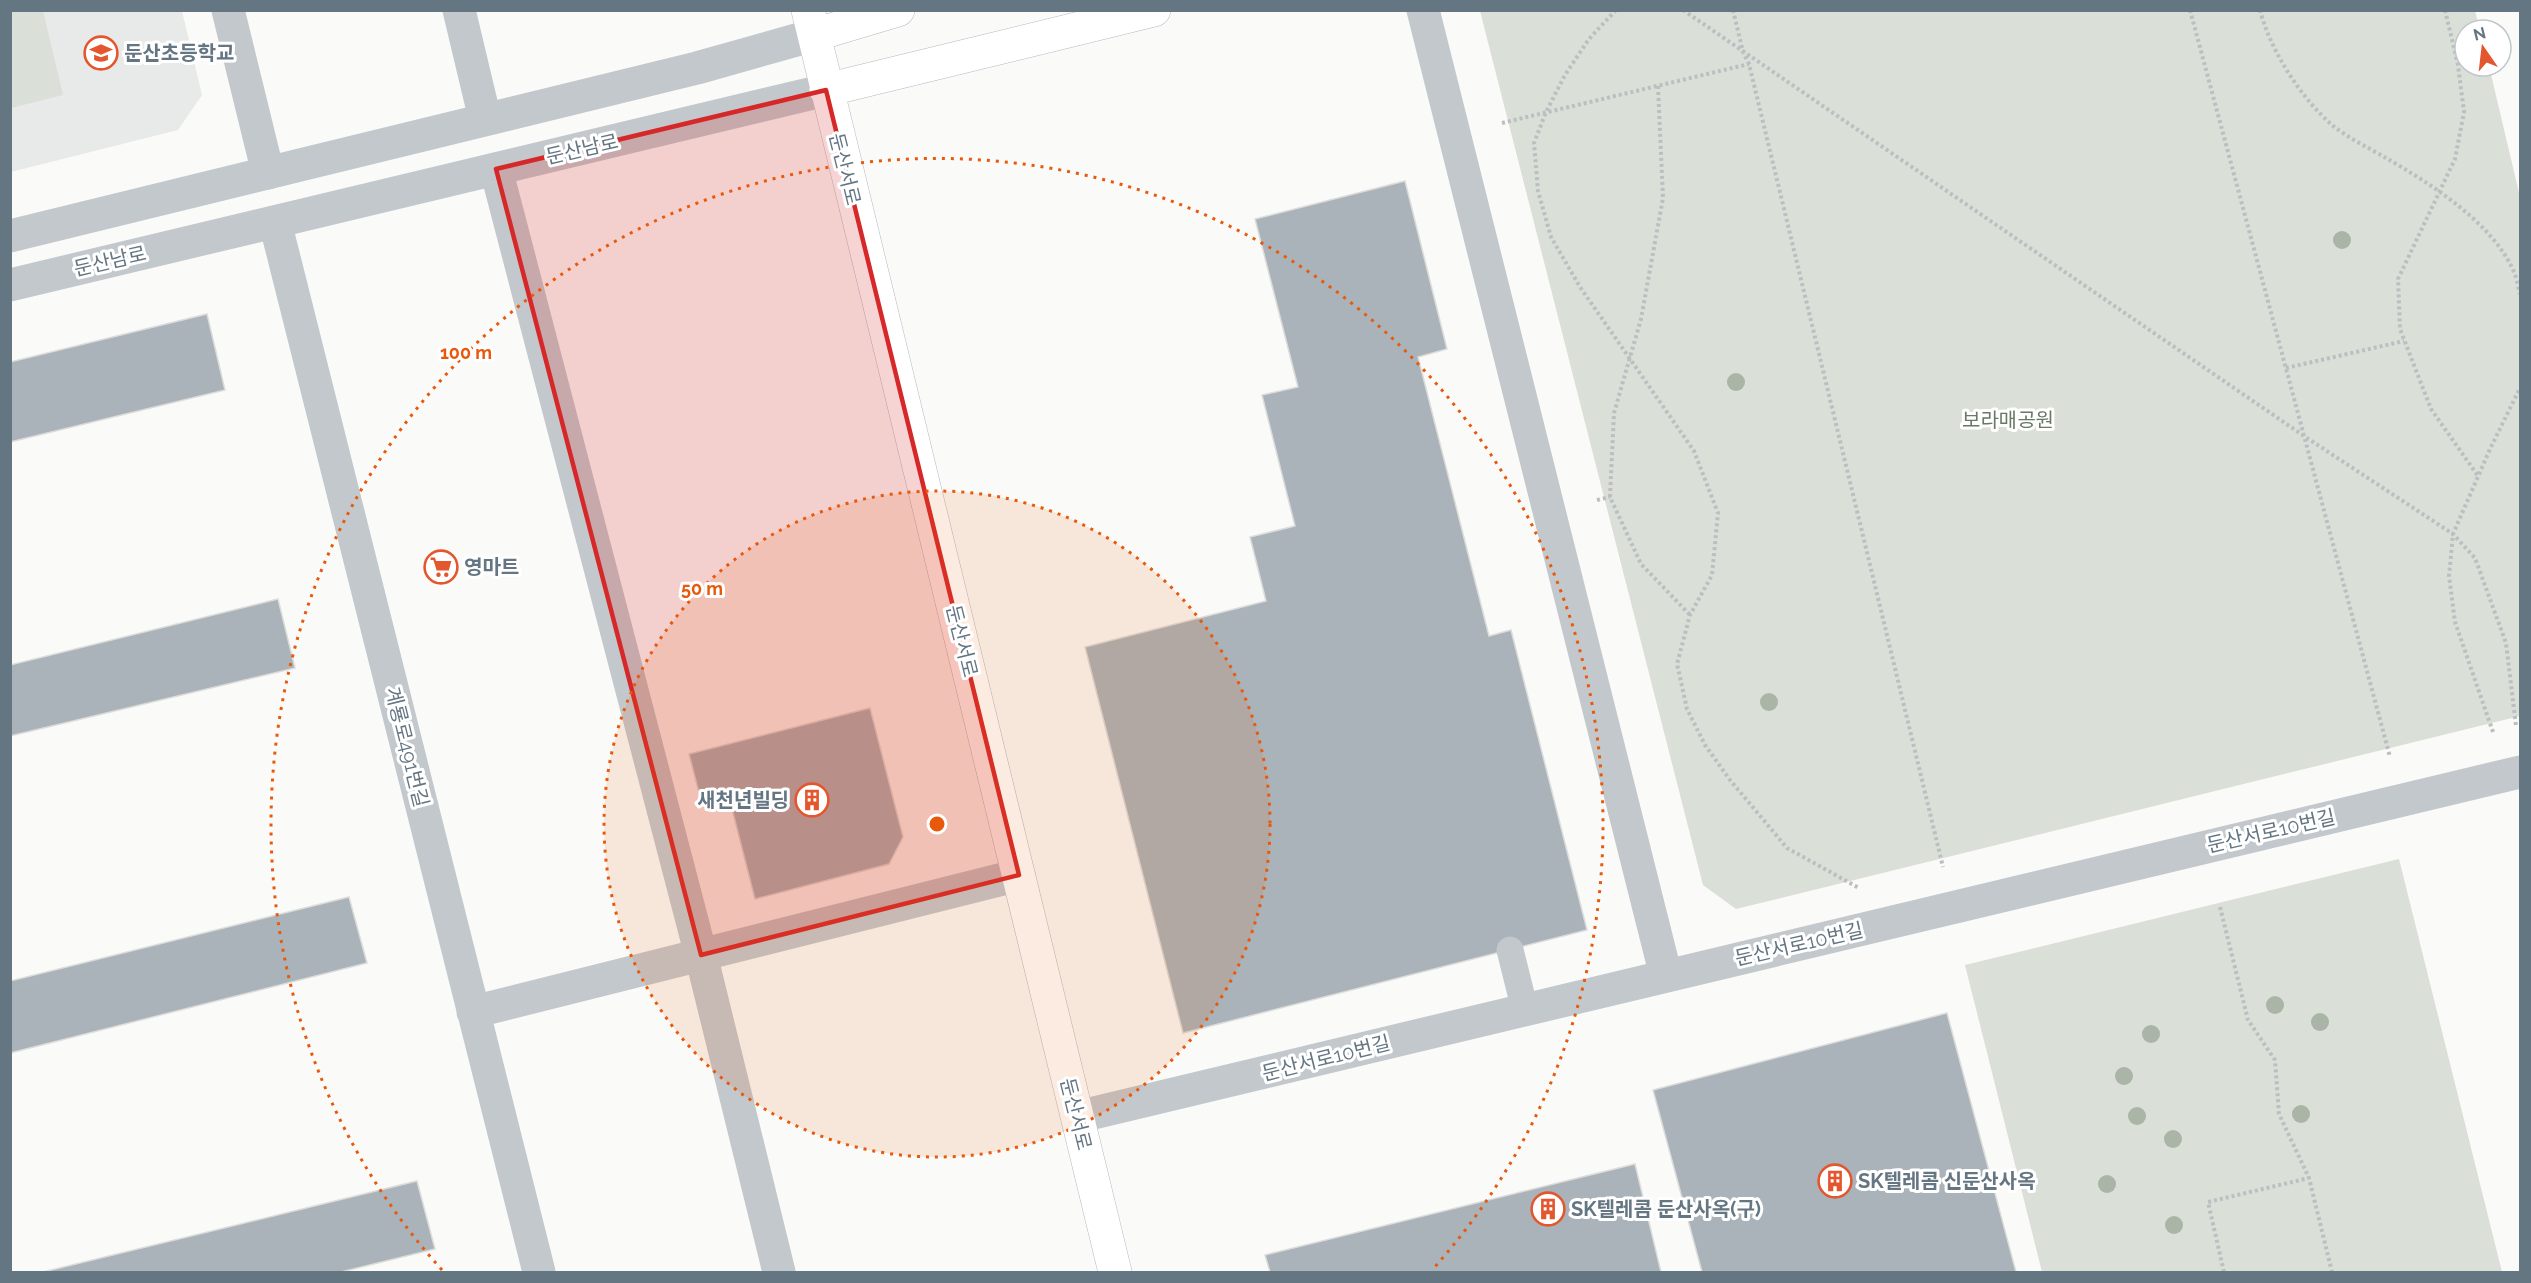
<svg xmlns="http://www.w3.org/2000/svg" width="2531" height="1283" font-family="Raleway,'Noto Sans KR',sans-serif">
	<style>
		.built { fill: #e8e9e9 }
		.green { fill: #dadfd7 }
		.building { fill: #aab3b9; stroke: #dcdcda; stroke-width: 1.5 }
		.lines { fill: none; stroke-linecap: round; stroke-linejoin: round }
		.secondary-casing { stroke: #b3babf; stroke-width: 34 }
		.path { stroke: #bbbfc2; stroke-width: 4; stroke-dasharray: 3 3; stroke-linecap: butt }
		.service { stroke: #c3c8cc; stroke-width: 27 }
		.minor { stroke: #c3c8cc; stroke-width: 33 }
		.tertiary { stroke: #c3c8cc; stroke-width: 33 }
		.secondary { stroke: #fff; stroke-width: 33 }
		.tree { fill: #aab4a7 }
		.marked { fill: #d62828; fill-opacity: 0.2; stroke: #d62828; stroke-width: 4.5; stroke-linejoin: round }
		.ring { fill: none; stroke: #e8590c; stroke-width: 3; stroke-dasharray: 3 6 }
		.labels { text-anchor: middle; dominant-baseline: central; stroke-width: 6; stroke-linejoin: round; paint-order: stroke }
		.poi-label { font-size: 20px; font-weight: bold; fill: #657683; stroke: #fff; text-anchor: start }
		.street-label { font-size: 20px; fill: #657683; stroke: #fff }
		.park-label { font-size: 20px; fill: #687a64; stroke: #fff }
		.centre { fill: #e8590c; stroke: #fff; stroke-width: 3 }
		.ring-label { font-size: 18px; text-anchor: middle; font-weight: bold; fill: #e8590c; stroke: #fff; stroke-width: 6; stroke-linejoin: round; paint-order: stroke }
	</style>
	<rect width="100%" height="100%" fill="#fafaf8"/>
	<path class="built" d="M 10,11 L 182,11 L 202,95 L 178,130 L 11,172 Z"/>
	<path class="green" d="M 10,11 L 43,11 L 63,95 L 11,108 Z
		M 1480,11 L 2475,11 L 2480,30 L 2465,30 L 2465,66 L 2489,66 L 2520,197 L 2520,716 L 1736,909 L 1703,885 Z
		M 2399,859 L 2502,1272 L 2042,1272 L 1965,965 Z"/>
	<path class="building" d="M 1405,181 L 1447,349 L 1418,357 L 1489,636 L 1511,630 L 1587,930 L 1183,1033 L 1085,647 L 1266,601 L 1250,537 L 1295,526 L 1262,395 L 1298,387 L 1255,219 Z
		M 207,314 L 225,390 L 10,442 L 10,362 Z
		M 278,599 L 295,668 L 10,736 L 10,665 Z
		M 870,708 L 903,837 L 889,864 L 755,899 L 729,797 L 702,804 L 689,754 Z
		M 349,897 L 367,963 L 10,1053 L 10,981 Z
		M 1947,1013 L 2016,1272 L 1702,1272 L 1653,1090 Z
		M 1635,1164 L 1661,1272 L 1270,1272 L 1265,1255 Z
		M 417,1181 L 435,1249 L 341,1272 L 43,1272 Z"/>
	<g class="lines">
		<defs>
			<path id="secondary" d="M 808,10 L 1115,1272
				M 814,35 L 898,10
				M 826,90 L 1154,10"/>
		</defs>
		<use href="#secondary" class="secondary-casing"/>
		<path class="path" d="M 1616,10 L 1589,39 L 1565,75 L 1546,112 L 1534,143 L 1538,191 L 1551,237 L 1580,287 L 1694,451 L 1718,513 L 1712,575 L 1690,615 L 1677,664 L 1687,709 L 1705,745 L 1730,780 L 1787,848 L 1859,888
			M 1683,10 L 2304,436 L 2453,534 L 2475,558 L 2506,643 L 2516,726
			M 1733,10 L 1743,52 L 1749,64 L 1943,867
			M 2190,10 L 2390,757
			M 2260,10 C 2270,50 2301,98 2332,125 C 2348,138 2369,148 2386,158 C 2431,184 2493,223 2514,272 C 2517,279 2518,287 2520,294
			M 2445,10 L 2458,65 L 2464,112 L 2455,159 L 2398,279 L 2400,329 L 2431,409 L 2478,476
			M 1658,86 L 1663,198 L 1641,319 L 1614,413 L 1610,497 L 1641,564 L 1690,615
			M 1502,123 L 1749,64
			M 2286,368 L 2404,341
			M 1597,500 L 1610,497
			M 2493,732 L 2455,622 L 2449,576 L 2453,534 L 2490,449 L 2520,388
			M 2220,907 L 2248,1020 L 2275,1060 L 2279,1114 L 2309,1178
			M 2224,1272 L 2208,1202 L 2309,1178 L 2332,1272"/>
		<path class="service" d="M 1510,950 L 1525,1010"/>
		<path class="minor" d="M 228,10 L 268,173
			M 459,10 L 485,119
			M 1423,10 L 1666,976
			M 496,169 L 701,955 L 779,1272
			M 275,222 L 539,1272
			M 473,1012 L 1019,875
			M 1077,1117 L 2520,772"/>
		<path class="tertiary" d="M 10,236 L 697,68 L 814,35
			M 10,285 L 826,90"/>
		<use href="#secondary" class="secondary"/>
	</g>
	<g class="tree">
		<circle cx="2342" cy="240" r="9"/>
		<circle cx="1736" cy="382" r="9"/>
		<circle cx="1769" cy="702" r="9"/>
		<circle cx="2275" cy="1005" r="9"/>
		<circle cx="2320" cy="1022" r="9"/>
		<circle cx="2151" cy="1034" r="9"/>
		<circle cx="2124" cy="1076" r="9"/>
		<circle cx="2301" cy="1114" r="9"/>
		<circle cx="2137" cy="1116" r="9"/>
		<circle cx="2173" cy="1139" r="9"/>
		<circle cx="2107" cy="1184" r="9"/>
		<circle cx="2174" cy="1225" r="9"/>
	</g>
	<path class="marked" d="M 826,90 L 1019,875 L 701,955 L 496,169 Z"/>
	<circle cx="937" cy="824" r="333" fill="#e8590c" fill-opacity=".12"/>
	<g class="ring">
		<circle cx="937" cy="824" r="333"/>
		<path d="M442 1270A666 666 0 1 1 1432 1270"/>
	</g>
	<defs>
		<symbol id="school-ring" viewBox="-11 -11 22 22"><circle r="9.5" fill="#fff" stroke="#e4572e" stroke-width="1.5"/><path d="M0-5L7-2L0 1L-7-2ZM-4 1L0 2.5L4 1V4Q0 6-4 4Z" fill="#e4572e"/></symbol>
		<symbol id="supermarket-ring" viewBox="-11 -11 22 22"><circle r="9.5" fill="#fff" stroke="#e4572e" stroke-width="1.5"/><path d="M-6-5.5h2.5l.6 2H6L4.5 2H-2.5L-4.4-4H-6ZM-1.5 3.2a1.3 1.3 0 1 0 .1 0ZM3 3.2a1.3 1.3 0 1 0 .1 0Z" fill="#e4572e"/></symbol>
		<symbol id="building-ring" viewBox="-11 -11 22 22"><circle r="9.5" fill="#fff" stroke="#e4572e" stroke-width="1.5"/><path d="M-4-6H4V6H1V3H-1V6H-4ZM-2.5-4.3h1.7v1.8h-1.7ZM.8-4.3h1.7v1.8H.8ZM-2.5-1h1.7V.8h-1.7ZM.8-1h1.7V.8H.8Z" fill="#e4572e"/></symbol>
	</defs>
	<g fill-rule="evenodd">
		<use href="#school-ring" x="82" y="34" width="38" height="38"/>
		<use href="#supermarket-ring" x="422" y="548" width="38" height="38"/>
		<use href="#building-ring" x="793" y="781" width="38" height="38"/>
		<use href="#building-ring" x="1816" y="1162" width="38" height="38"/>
		<use href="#building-ring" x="1529" y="1190" width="38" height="38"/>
	</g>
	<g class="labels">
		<g class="poi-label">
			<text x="124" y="53">둔산초등학교</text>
			<text x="464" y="567">영마트</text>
			<text x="789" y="800" text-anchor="end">새천년빌딩</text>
			<text x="1858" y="1181">SK텔레콤 신둔산사옥</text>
			<text x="1571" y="1209">SK텔레콤 둔산사옥(구)</text>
		</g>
		<g class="street-label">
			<text transform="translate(582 149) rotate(-13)">둔산남로</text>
			<text transform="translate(845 169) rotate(76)">둔산서로</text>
			<text transform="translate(110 261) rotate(-13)">둔산남로</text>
			<text transform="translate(962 641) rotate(76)">둔산서로</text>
			<text transform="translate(407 747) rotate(76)">계룡로491번길</text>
			<text transform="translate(2271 831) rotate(-13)">둔산서로10번길</text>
			<text transform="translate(1799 944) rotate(-13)">둔산서로10번길</text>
			<text transform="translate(1326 1058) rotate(-14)">둔산서로10번길</text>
			<text transform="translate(1076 1114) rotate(76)">둔산서로</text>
		</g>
		<g class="park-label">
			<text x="2008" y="420">보라매공원</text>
		</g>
	</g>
	<circle cx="937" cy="824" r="9" class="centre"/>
	<g class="ring-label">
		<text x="466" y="359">100 m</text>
		<text x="702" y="595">50 m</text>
	</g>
	<rect width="2531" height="1283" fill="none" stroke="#657683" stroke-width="24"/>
	<g transform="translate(2483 48) rotate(346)"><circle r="28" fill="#ffffff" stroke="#c1c8cd" stroke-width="1.5"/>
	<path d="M0-4.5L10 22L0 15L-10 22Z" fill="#e4572e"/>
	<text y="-9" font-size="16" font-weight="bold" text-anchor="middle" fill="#657683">N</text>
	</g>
</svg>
